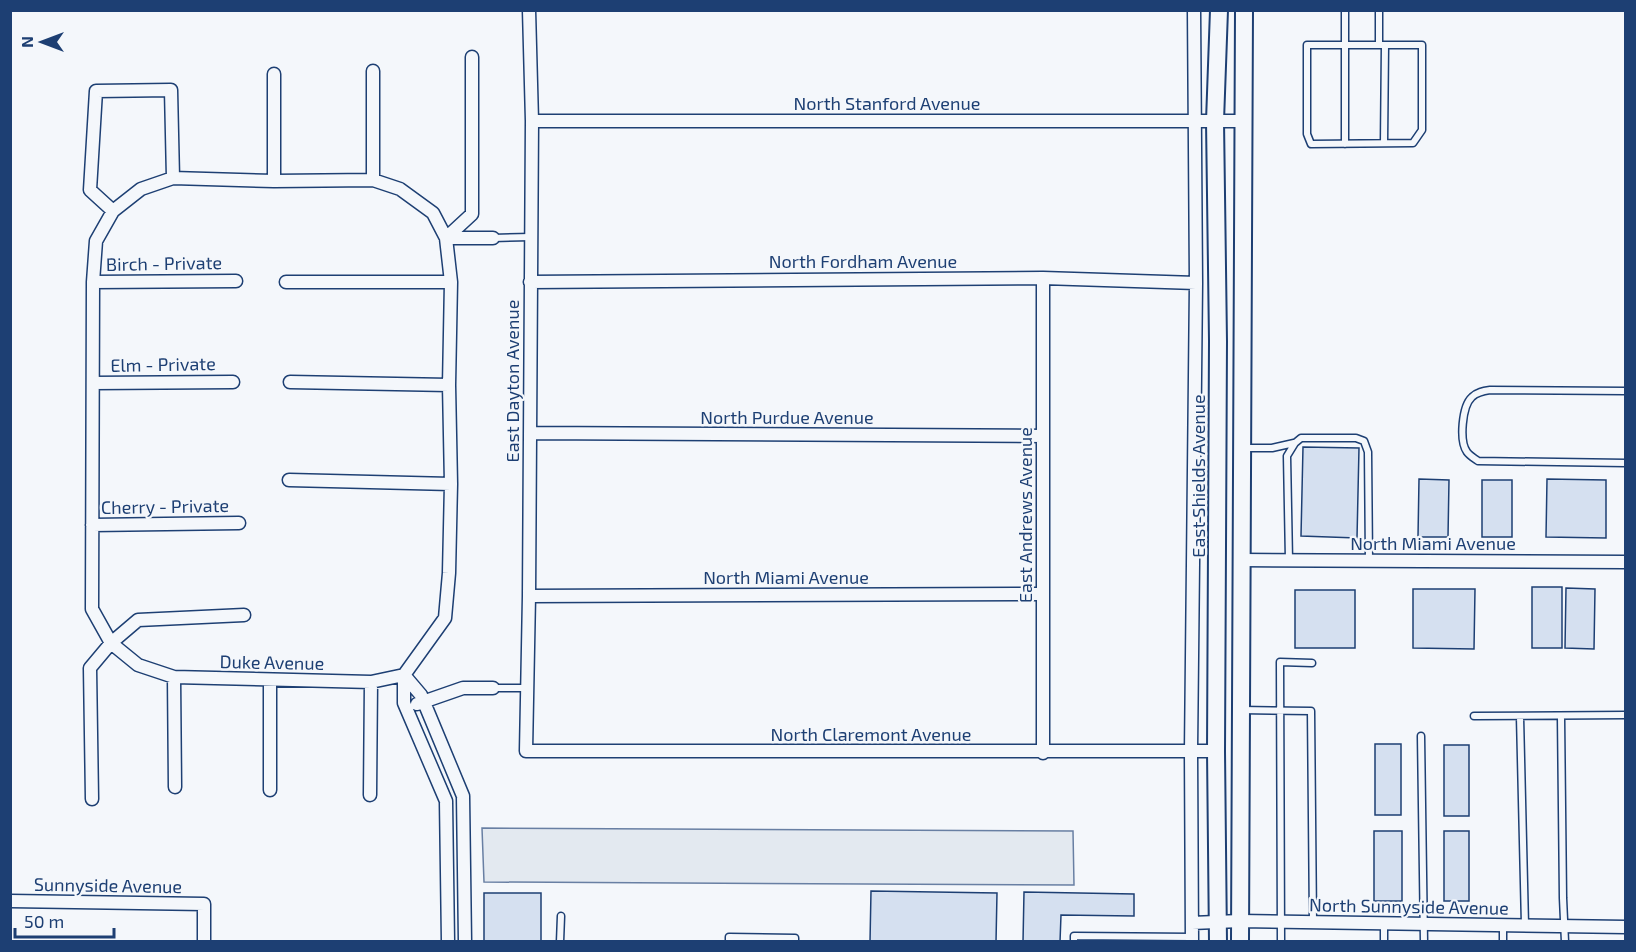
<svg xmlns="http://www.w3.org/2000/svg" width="1636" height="952" font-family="'Exo 2',sans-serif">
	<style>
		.green { fill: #e3e9f0; stroke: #687fa3; stroke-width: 1.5 }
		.building { fill: #d5e0f0; stroke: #1d3f73; stroke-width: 1.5 }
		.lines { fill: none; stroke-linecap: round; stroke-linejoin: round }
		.service-casing { stroke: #1d3f73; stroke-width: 9 }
		.minor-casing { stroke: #1d3f73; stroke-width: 15 }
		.secondary-casing { stroke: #1d3f73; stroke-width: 20 }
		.service { stroke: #f4f7fb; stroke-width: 6 }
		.minor { stroke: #f4f7fb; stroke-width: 12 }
		.secondary { stroke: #f4f7fb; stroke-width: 16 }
		.labels { text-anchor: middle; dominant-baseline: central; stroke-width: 4.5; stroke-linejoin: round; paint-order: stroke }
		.street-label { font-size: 18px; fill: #1d3f73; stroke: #f4f7fb }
	</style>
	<rect width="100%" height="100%" fill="#f4f7fb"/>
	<path class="green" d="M 482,828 L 1073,831 L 1074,885 L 484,882 Z"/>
	<path class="building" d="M 1303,447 L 1359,448 L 1357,538 L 1301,536 Z
		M 1419,479 L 1449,480 L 1448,537 L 1418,537 Z
		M 1547,479 L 1606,480 L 1606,538 L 1546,537 Z
		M 1482,480 L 1512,480 L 1512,537 L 1482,537 Z
		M 1532,587 L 1562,587 L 1562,648 L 1532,648 Z
		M 1566,588 L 1595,589 L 1594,649 L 1565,648 Z
		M 1413,589 L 1475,589 L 1474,649 L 1413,648 Z
		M 1295,590 L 1355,590 L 1355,648 L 1295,648 Z
		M 1375,744 L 1401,744 L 1401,815 L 1375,815 Z
		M 1444,745 L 1469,745 L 1469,816 L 1444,816 Z
		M 1374,831 L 1402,831 L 1402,901 L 1374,901 Z
		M 1444,831 L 1469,831 L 1469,901 L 1444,901 Z
		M 871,891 L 997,893 L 996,942 L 870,942 Z
		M 1024,892 L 1134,894 L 1134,916 L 1061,915 L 1060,942 L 1023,942 Z
		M 484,893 L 541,893 L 541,942 L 484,942 Z"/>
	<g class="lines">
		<defs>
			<path id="service" d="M 1307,45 L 1422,45 L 1422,130 L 1413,143 L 1311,144 L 1307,134 Z
				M 1379,45 L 1379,10
				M 1384,143 L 1385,45
				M 1345,144 L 1345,10
				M 493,238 L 531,237
				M 1626,391 L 1490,390 C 1483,391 1477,392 1472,397 C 1462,406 1459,441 1467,452 C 1470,456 1474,458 1478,461 L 1626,463
				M 1245,448 L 1272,448 L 1294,443
				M 1289,560 L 1287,456 L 1295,443 L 1301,438 L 1356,438 L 1364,441 L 1368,452 L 1369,561
				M 493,688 L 526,688
				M 1241,710 L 1311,711 L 1313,922
				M 1474,716 L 1626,715
				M 1520,717 L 1525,925
				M 1561,717 L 1563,898 L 1565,942
				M 1421,736 L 1424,942
				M 1384,923 L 1384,942
				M 560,942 L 561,916
				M 729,942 L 729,937 L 795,938 L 795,942
				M 1074,942 L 1074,936 L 1192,937
				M 1281,942 L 1280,662 L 1312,663
				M 1503,942 L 1503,925"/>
			<path id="minor" d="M 529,10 L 532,121 L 529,596 L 526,751 L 1216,751
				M 373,71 L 373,180
				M 274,74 L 274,181
				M 532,121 L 1242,121
				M 173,178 L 274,181 L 373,180 L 400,189 L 433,213 L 446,238 L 451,282 L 449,385 L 451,484 L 449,573 L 445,618 L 404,675 L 371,682 L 174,677 L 138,665 L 111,643 L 92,609 L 93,282 L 96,241 L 113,211 L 141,189 Z
				M 113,211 L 90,190 L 96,91 L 171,90 L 173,178
				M 446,238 L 472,214 L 472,57
				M 446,238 L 493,238
				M 1043,278 L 1043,753
				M 93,282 L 236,281
				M 286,282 L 451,282
				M 530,282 L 1043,278 L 1196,283
				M 290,382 L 449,385
				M 93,383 L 233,382
				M 530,433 L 1043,436
				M 289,480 L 451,484
				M 92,525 L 239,523
				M 1241,560 L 1626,562
				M 529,596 L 1043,594
				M 404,675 L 421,695 L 463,796 L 465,942
				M 404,675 L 404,703 L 446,801 L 448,942
				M 174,677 L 175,787
				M 270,680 L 270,790
				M 417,704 L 463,688 L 493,688
				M 370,795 L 371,682
				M 92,799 L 90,668 L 111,643 L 138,620 L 244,615
				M 10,901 L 204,904 L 204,942
				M 1192,923 L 1240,921 L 1626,927
				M 1192,942 L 1191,751 L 1196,283 L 1194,10"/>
			<path id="secondary" d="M 1218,942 L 1216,751 L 1218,341 L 1215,121 L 1219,10
				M 1240,942 L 1244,10"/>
		</defs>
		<use href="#service" class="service-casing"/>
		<use href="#minor" class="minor-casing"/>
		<use href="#secondary" class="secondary-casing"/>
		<use href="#service" class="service"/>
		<use href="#minor" class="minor"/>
		<use href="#secondary" class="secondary"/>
	</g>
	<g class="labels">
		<g class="street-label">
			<text x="887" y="103">North Stanford Avenue</text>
			<text x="863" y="261">North Fordham Avenue</text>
			<text transform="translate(164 263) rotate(-1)">Birch - Private</text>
			<text transform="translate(163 364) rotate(-1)">Elm - Private</text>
			<text transform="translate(512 381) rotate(-90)">East Dayton Avenue</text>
			<text x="787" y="417">North Purdue Avenue</text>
			<text transform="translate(1198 476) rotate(-90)">East Shields Avenue</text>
			<text transform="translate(165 506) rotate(-1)">Cherry - Private</text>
			<text transform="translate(1025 515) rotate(-90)">East Andrews Avenue</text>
			<text x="1433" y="543">North Miami Avenue</text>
			<text x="786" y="577">North Miami Avenue</text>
			<text transform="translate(272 662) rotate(1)">Duke Avenue</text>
			<text x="871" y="734">North Claremont Avenue</text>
			<text transform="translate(108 885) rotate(1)">Sunnyside Avenue</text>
			<text transform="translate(1409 906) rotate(1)">North Sunnyside Avenue</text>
		</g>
	</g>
	<rect width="1636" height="952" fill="none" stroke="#1d3f73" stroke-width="24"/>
	<g transform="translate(42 42) rotate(270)" stroke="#f4f7fb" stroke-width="4.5" paint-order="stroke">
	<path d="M0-4.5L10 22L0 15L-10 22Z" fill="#1d3f73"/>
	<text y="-9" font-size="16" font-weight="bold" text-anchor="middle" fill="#1d3f73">N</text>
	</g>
	<path d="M15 928v9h99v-9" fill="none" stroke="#1d3f73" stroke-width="3"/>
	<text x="24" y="928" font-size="18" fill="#1d3f73" stroke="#f4f7fb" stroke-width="4.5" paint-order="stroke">50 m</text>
</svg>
